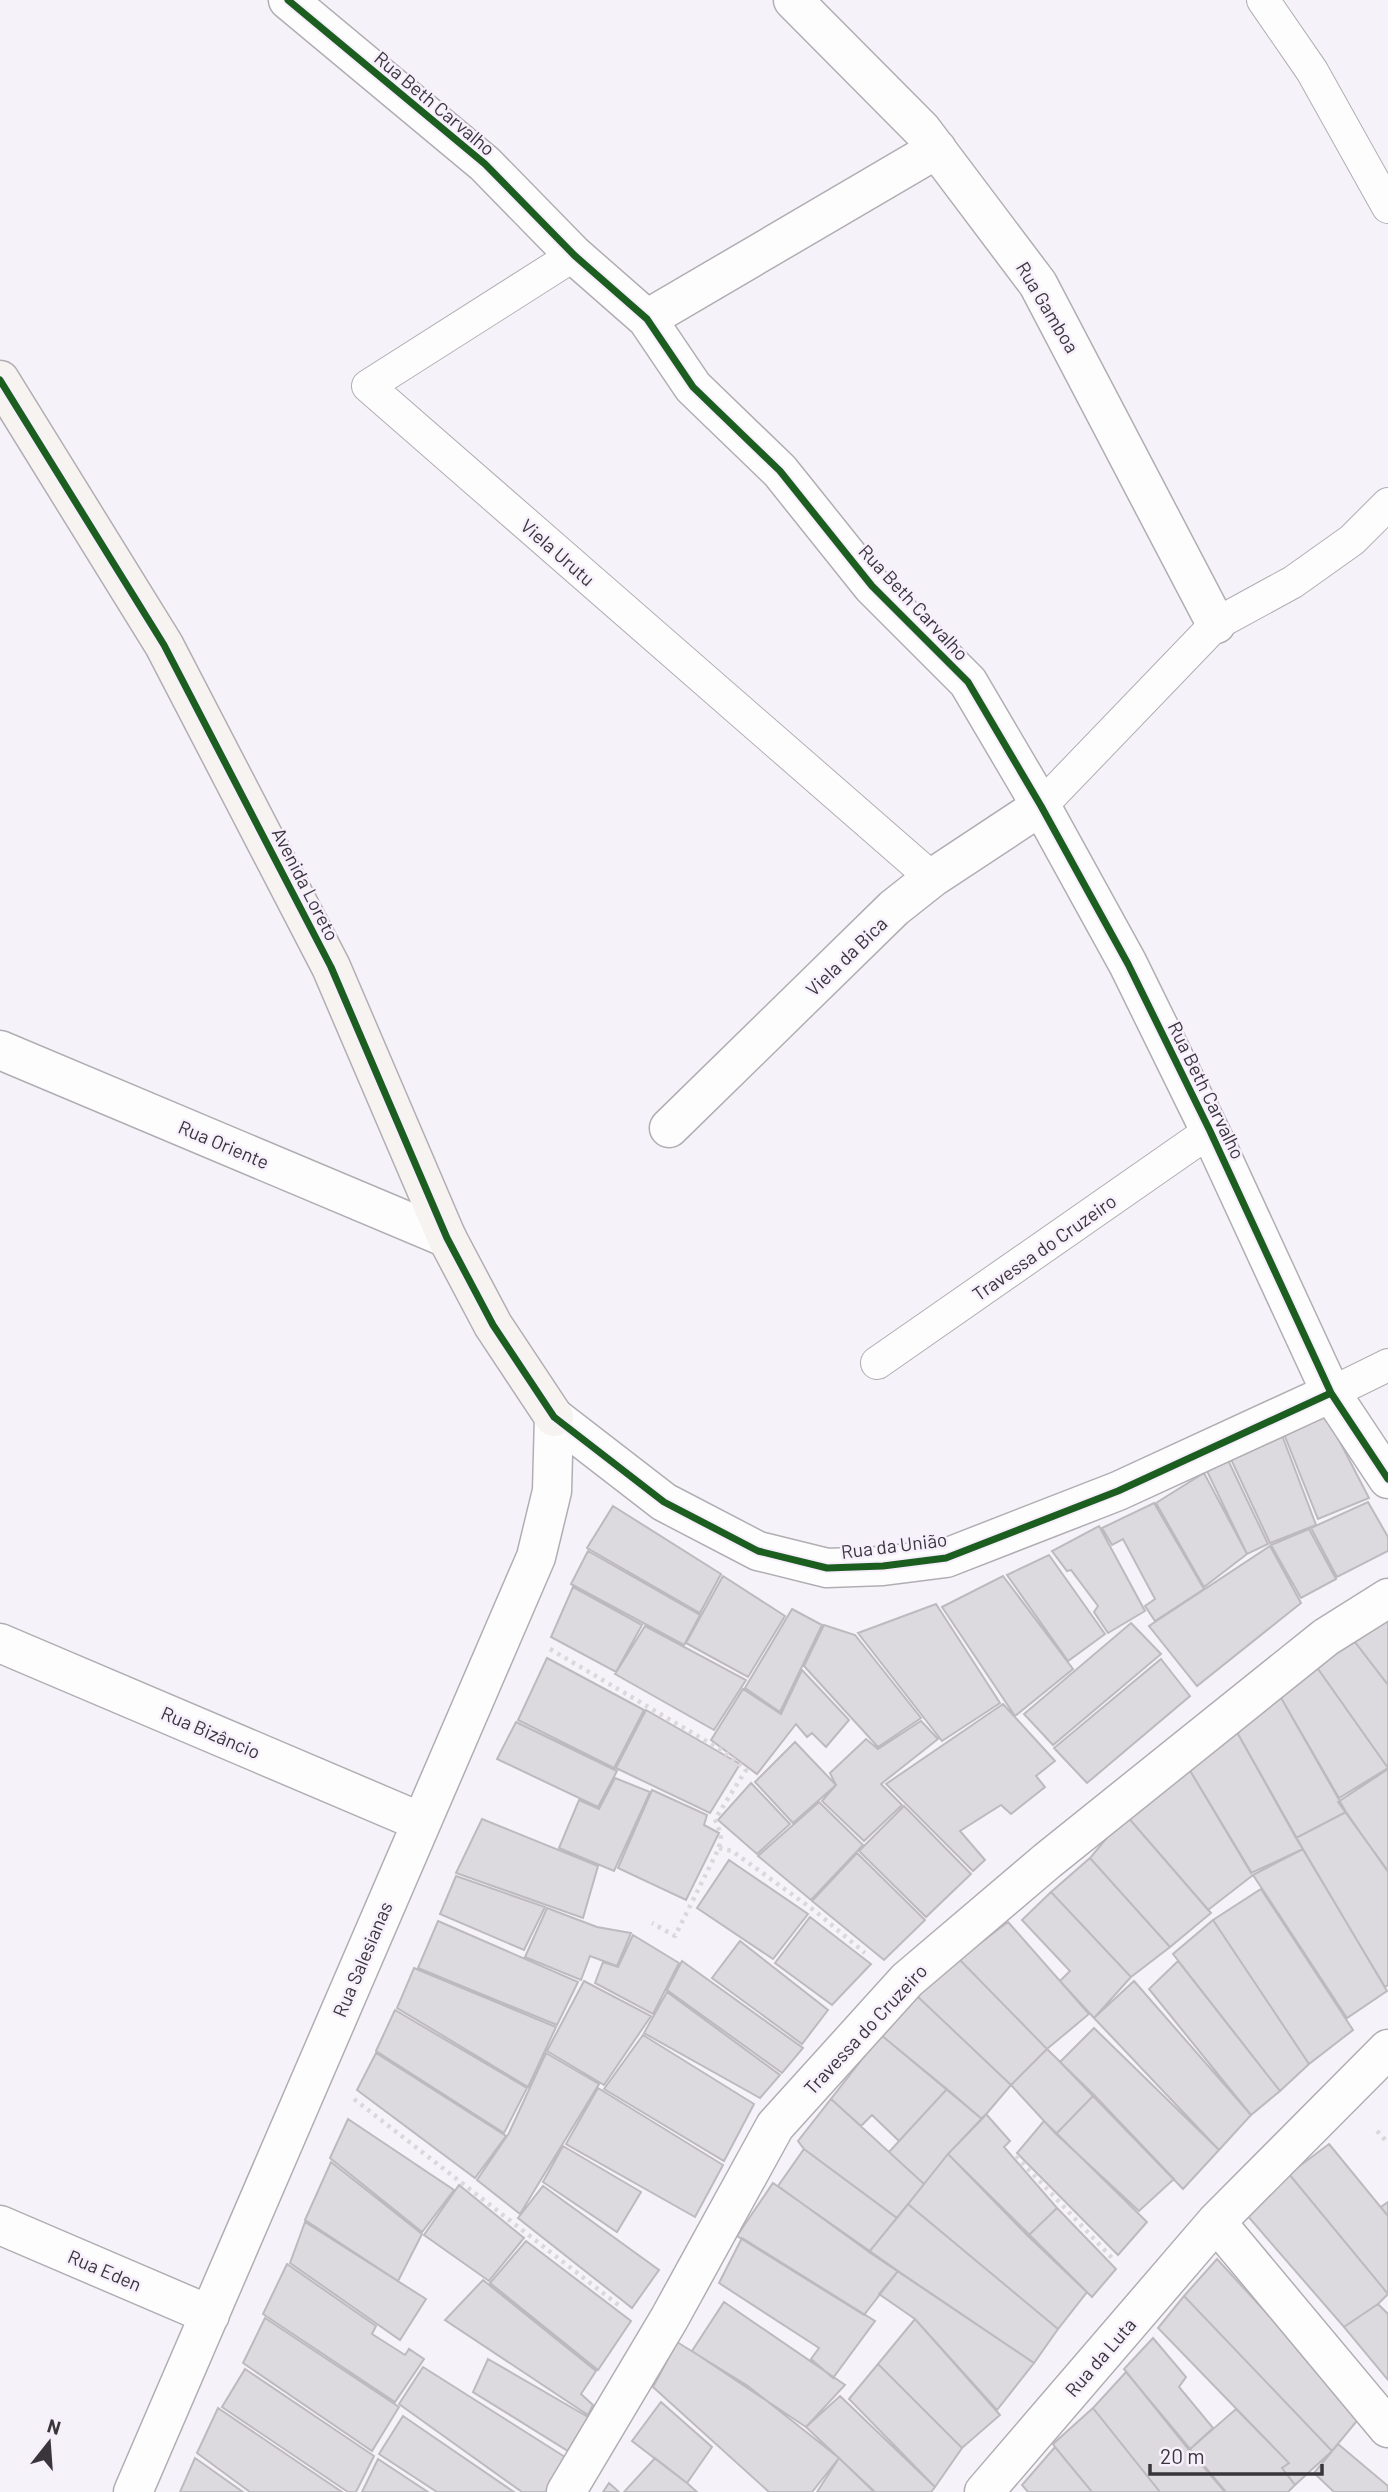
<svg xmlns="http://www.w3.org/2000/svg" width="1388" height="2492" font-family="Barlow,sans-serif">
	<style>
		.building { fill: #dddadf; stroke: #bdbabf; stroke-width: 2 }
		.lines { fill: none; stroke-linecap: round; stroke-linejoin: round }
		.lane-casing { stroke: #b1aeb3; stroke-width: 34 }
		.street-casing { stroke: #b1aeb3; stroke-width: 41 }
		.secondary-casing { stroke: #b1aeb3; stroke-width: 41 }
		.path { stroke: #dad8db; stroke-width: 4.5; stroke-dasharray: 3.5 5; stroke-linecap: butt }
		.lane { stroke: #fefdfe; stroke-width: 32 }
		.street { stroke: #fefdfe; stroke-width: 38 }
		.secondary { stroke: #f6f3f1; stroke-width: 38 }
		.cycleway-casing { stroke: #f7effc; stroke-width: 11 }
		.cycleway { stroke: #1b5e20; stroke-width: 7 }
		.labels { text-anchor: middle; dominant-baseline: central; stroke-width: 5; stroke-linejoin: round; paint-order: stroke }
		.street-label { font-size: 19px; fill: #39363b; stroke: #f7effc }
	</style>
	<rect width="100%" height="100%" fill="#f6f2f9"/>
	<path class="building" d="M 1327,1417 L 1369,1498 L 1318,1519 L 1282,1429 Z
		M 1280,1430 L 1316,1525 L 1270,1543 L 1229,1455 Z
		M 1227,1458 L 1268,1544 L 1247,1554 L 1207,1471 Z
		M 1204,1473 L 1247,1554 L 1204,1587 L 1156,1503 Z
		M 1368,1502 L 1388,1537 L 1388,1551 L 1337,1577 L 1311,1528 Z
		M 1154,1503 L 1204,1589 L 1155,1621 L 1145,1606 L 1155,1599 L 1123,1539 L 1112,1545 L 1102,1528 Z
		M 613,1506 L 721,1574 L 700,1613 L 587,1548 Z
		M 1099,1526 L 1145,1611 L 1108,1633 L 1094,1612 L 1098,1606 L 1071,1570 L 1067,1571 L 1052,1551 Z
		M 1309,1529 L 1336,1579 L 1301,1598 L 1271,1545 Z
		M 1270,1546 L 1301,1603 L 1197,1686 L 1149,1626 Z
		M 588,1551 L 700,1615 L 684,1645 L 571,1584 Z
		M 1049,1555 L 1105,1634 L 1068,1661 L 1007,1575 Z
		M 723,1576 L 785,1616 L 748,1677 L 686,1643 Z
		M 1003,1576 L 1073,1669 L 1015,1716 L 942,1607 Z
		M 573,1587 L 642,1625 L 616,1672 L 551,1637 Z
		M 936,1604 L 1000,1703 L 942,1741 L 858,1633 Z
		M 792,1609 L 822,1625 L 780,1712 L 745,1688 Z
		M 1388,1620 L 1388,1685 L 1355,1642 Z
		M 1131,1623 L 1161,1654 L 1053,1745 L 1024,1714 Z
		M 824,1625 L 855,1635 L 921,1718 L 878,1747 L 804,1666 Z
		M 645,1626 L 746,1680 L 714,1730 L 615,1674 Z
		M 1355,1642 L 1388,1685 L 1388,1768 L 1316,1666 Z
		M 547,1658 L 644,1710 L 614,1768 L 518,1720 Z
		M 1161,1659 L 1190,1696 L 1087,1783 L 1054,1748 Z
		M 1316,1666 L 1388,1768 L 1339,1798 L 1280,1696 Z
		M 802,1670 L 849,1720 L 826,1747 L 812,1733 L 807,1737 L 796,1724 L 757,1774 L 711,1740 L 743,1689 L 781,1714 Z
		M 1280,1696 L 1346,1812 L 1296,1838 L 1233,1725 Z
		M 1003,1704 L 1055,1761 L 1036,1776 L 1045,1787 L 1011,1814 L 1001,1805 L 960,1831 L 985,1860 L 973,1871 L 886,1784 Z
		M 646,1710 L 740,1764 L 710,1813 L 616,1768 Z
		M 921,1721 L 938,1739 L 881,1784 L 902,1805 L 864,1841 L 822,1801 L 836,1785 L 830,1773 L 866,1739 L 878,1749 Z
		M 516,1722 L 617,1771 L 598,1807 L 497,1759 Z
		M 1233,1725 L 1303,1849 L 1251,1873 L 1186,1764 Z
		M 795,1742 L 836,1785 L 793,1823 L 755,1782 Z
		M 1186,1764 L 1253,1875 L 1208,1910 L 1126,1815 Z
		M 1388,1769 L 1388,1871 L 1338,1802 Z
		M 615,1778 L 650,1792 L 614,1871 L 559,1848 L 579,1800 L 599,1809 Z
		M 751,1783 L 790,1824 L 757,1854 L 718,1820 Z
		M 652,1790 L 707,1815 L 704,1825 L 719,1833 L 686,1900 L 618,1868 Z
		M 819,1802 L 863,1845 L 811,1900 L 758,1856 Z
		M 904,1806 L 971,1874 L 926,1917 L 859,1851 Z
		M 1346,1812 L 1388,1872 L 1388,1985 L 1385,1987 L 1296,1838 Z
		M 1126,1815 L 1211,1913 L 1170,1947 L 1090,1858 Z
		M 482,1819 L 598,1866 L 583,1918 L 456,1873 Z
		M 1303,1849 L 1387,1991 L 1347,2018 L 1253,1875 Z
		M 857,1853 L 925,1920 L 884,1960 L 812,1901 Z
		M 1090,1858 L 1170,1947 L 1131,1977 L 1051,1892 Z
		M 729,1860 L 808,1914 L 773,1959 L 697,1908 Z
		M 456,1876 L 545,1907 L 524,1950 L 440,1914 Z
		M 1261,1889 L 1353,2030 L 1309,2064 L 1213,1920 Z
		M 1051,1892 L 1131,1977 L 1094,2018 L 1060,1981 L 1070,1971 L 1022,1920 Z
		M 547,1908 L 597,1927 L 631,1933 L 617,1966 L 590,1956 L 581,1980 L 525,1957 Z
		M 810,1917 L 871,1964 L 832,2005 L 775,1963 Z
		M 1213,1920 L 1309,2064 L 1280,2091 L 1173,1954 Z
		M 438,1921 L 578,1982 L 557,2025 L 418,1968 Z
		M 1008,1922 L 1089,2014 L 1047,2049 L 959,1959 Z
		M 633,1935 L 679,1963 L 653,2014 L 595,1983 L 603,1962 L 618,1967 Z
		M 740,1941 L 828,2010 L 802,2044 L 712,1978 Z
		M 959,1959 L 1047,2049 L 1011,2085 L 916,1995 Z
		M 682,1961 L 803,2048 L 782,2073 L 667,1990 Z
		M 1178,1961 L 1280,2091 L 1251,2115 L 1149,1989 Z
		M 414,1968 L 556,2027 L 528,2087 L 397,2008 Z
		M 584,1981 L 651,2016 L 604,2085 L 547,2051 Z
		M 1134,1981 L 1251,2115 L 1219,2150 L 1094,2018 Z
		M 667,1992 L 780,2075 L 760,2098 L 644,2033 Z
		M 916,1995 L 1011,2085 L 982,2119 L 881,2035 Z
		M 395,2010 L 527,2088 L 504,2133 L 376,2051 Z
		M 1094,2028 L 1219,2150 L 1183,2189 L 1060,2062 Z
		M 643,2035 L 754,2104 L 724,2161 L 604,2089 Z
		M 881,2035 L 947,2089 L 899,2141 L 872,2115 L 861,2126 L 831,2099 Z
		M 1047,2049 L 1094,2095 L 1056,2134 L 1011,2085 Z
		M 376,2053 L 506,2136 L 475,2178 L 357,2090 Z
		M 546,2053 L 599,2084 L 520,2214 L 477,2180 L 509,2133 Z
		M 598,2088 L 723,2165 L 695,2217 L 566,2144 Z
		M 947,2089 L 982,2119 L 948,2154 L 924,2184 L 889,2152 Z
		M 1094,2095 L 1174,2179 L 1139,2211 L 1056,2134 Z
		M 831,2099 L 924,2184 L 897,2218 L 804,2149 L 798,2141 Z
		M 986,2114 L 1010,2141 L 1004,2147 L 1057,2208 L 1028,2236 L 948,2154 Z
		M 348,2119 L 454,2190 L 422,2232 L 330,2158 Z
		M 1044,2121 L 1147,2222 L 1118,2255 L 1017,2153 Z
		M 1329,2144 L 1388,2216 L 1388,2294 L 1289,2174 Z
		M 563,2146 L 641,2192 L 617,2232 L 543,2182 Z
		M 804,2149 L 897,2218 L 869,2252 L 778,2186 Z
		M 948,2154 L 1087,2292 L 1058,2329 L 908,2204 Z
		M 331,2162 L 422,2234 L 398,2281 L 305,2220 Z
		M 1289,2174 L 1388,2294 L 1378,2304 L 1344,2327 L 1246,2214 Z
		M 773,2183 L 898,2271 L 864,2315 L 737,2236 Z
		M 459,2185 L 524,2238 L 489,2281 L 424,2235 Z
		M 543,2186 L 659,2270 L 632,2308 L 518,2218 Z
		M 1388,2202 L 1388,2216 L 1381,2207 Z
		M 908,2204 L 1058,2329 L 1034,2363 L 869,2252 Z
		M 1057,2208 L 1116,2269 L 1092,2297 L 1028,2236 Z
		M 305,2222 L 426,2299 L 400,2340 L 290,2263 Z
		M 742,2238 L 875,2321 L 833,2378 L 811,2359 L 819,2348 L 719,2283 Z
		M 526,2241 L 631,2321 L 598,2370 L 490,2283 Z
		M 1217,2259 L 1361,2416 L 1332,2451 L 1184,2296 Z
		M 287,2264 L 376,2326 L 372,2334 L 405,2355 L 409,2349 L 424,2359 L 395,2402 L 263,2314 Z
		M 898,2271 L 1034,2363 L 997,2410 L 915,2319 L 879,2294 Z
		M 483,2280 L 596,2371 L 581,2394 L 593,2405 L 588,2415 L 445,2320 Z
		M 1184,2296 L 1332,2451 L 1295,2485 L 1282,2468 L 1289,2463 L 1158,2328 Z
		M 724,2302 L 845,2385 L 806,2427 L 692,2351 Z
		M 1378,2304 L 1388,2314 L 1388,2380 L 1344,2327 Z
		M 265,2318 L 399,2407 L 372,2451 L 243,2363 Z
		M 915,2319 L 1000,2415 L 962,2448 L 878,2364 Z
		M 1153,2338 L 1186,2377 L 1179,2387 L 1213,2428 L 1189,2450 L 1124,2369 Z
		M 677,2342 L 748,2386 L 839,2458 L 812,2492 L 769,2492 L 653,2387 Z
		M 488,2359 L 588,2417 L 568,2451 L 473,2392 Z
		M 878,2364 L 962,2448 L 935,2487 L 849,2399 Z
		M 423,2367 L 565,2457 L 546,2492 L 522,2492 L 399,2404 Z
		M 245,2369 L 374,2456 L 356,2492 L 348,2492 L 222,2407 Z
		M 1126,2372 L 1226,2492 L 1160,2492 L 1093,2408 Z
		M 840,2396 L 935,2487 L 931,2492 L 875,2492 L 806,2427 Z
		M 661,2402 L 712,2447 L 687,2483 L 632,2441 Z
		M 218,2408 L 342,2492 L 250,2492 L 197,2453 Z
		M 1093,2408 L 1160,2492 L 1092,2492 L 1055,2447 L 1053,2444 Z
		M 1236,2409 L 1289,2463 L 1282,2468 L 1295,2485 L 1288,2492 L 1225,2492 L 1189,2450 Z
		M 403,2416 L 514,2492 L 437,2492 L 379,2454 Z
		M 1338,2444 L 1388,2486 L 1388,2492 L 1334,2492 L 1314,2473 Z
		M 1055,2447 L 1092,2492 L 1028,2492 L 1022,2485 Z
		M 195,2458 L 243,2492 L 180,2492 Z
		M 655,2458 L 687,2483 L 697,2492 L 624,2492 Z
		M 839,2458 L 874,2492 L 817,2492 Z
		M 378,2459 L 428,2492 L 362,2492 Z
		M 609,2483 L 619,2492 L 603,2492 Z"/>
	<g class="lines">
		<defs>
			<path id="lane" d="M 1263,0 L 1312,71 L 1388,207
				M 574,255 L 368,386 L 932,878
				M 1041,806 L 1216,624 L 1293,582 L 1352,540 L 1388,504
				M 877,1363 L 1210,1131
				M 1331,1393 L 1388,1365"/>
			<path id="street" d="M 288,0 L 485,164 L 574,255 L 647,319 L 693,387 L 780,471 L 872,586 L 968,682 L 1041,806 L 1128,964 L 1210,1131 L 1331,1393 L 1388,1479
				M 793,0 L 922,130 L 1038,284 L 1216,624
				M 647,319 L 937,149
				M 0,1050 L 447,1238
				M 669,1128 L 894,908 L 932,878 L 1041,806
				M 554,1417 L 664,1502 L 758,1551 L 827,1568 L 883,1566 L 946,1558 L 1118,1491 L 1331,1393
				M 0,1643 L 421,1822
				M 1216,2222 L 1388,2428
				M 0,2225 L 210,2315
				M 133,2492 L 536,1557 L 552,1491 L 554,1417
				M 566,2492 L 669,2319 L 775,2126 L 907,1980 L 1047,1861 L 1326,1637 L 1388,1598
				M 984,2492 L 1216,2222 L 1388,2049"/>
			<path id="secondary" d="M 0,380 L 164,645 L 331,967 L 447,1238 L 493,1325 L 554,1417"/>
		</defs>
		<use href="#lane" class="lane-casing"/>
		<use href="#street" class="street-casing"/>
		<use href="#secondary" class="secondary-casing"/>
		<path class="path" d="M 550,1649 L 723,1751 L 746,1770 L 715,1819 L 721,1835 L 719,1848 L 675,1936 L 652,1923
			M 719,1848 L 732,1851 L 815,1911 L 865,1953
			M 354,2099 L 621,2307
			M 1377,2131 L 1388,2143
			M 1016,2156 L 1113,2259"/>
		<use href="#lane" class="lane"/>
		<use href="#street" class="street"/>
		<use href="#secondary" class="secondary"/>
		<defs>
			<path id="cycleway" d="M 288,0 L 485,164 L 574,255 L 647,319 L 693,387 L 780,471 L 872,586 L 968,682 L 1041,806 L 1128,964 L 1210,1131 L 1331,1393 L 1388,1479
				M 0,380 L 164,645 L 331,967 L 447,1238 L 493,1325 L 554,1417 L 664,1502 L 758,1551 L 827,1568 L 883,1566 L 946,1558 L 1118,1491 L 1331,1393"/>
		</defs>
		<use href="#cycleway" class="cycleway-casing"/>
		<use href="#cycleway" class="cycleway"/>
	</g>
	<g class="labels">
		<g class="street-label">
			<text transform="translate(435 103) rotate(40)">Rua Beth Carvalho</text>
			<text transform="translate(1048 307) rotate(59)">Rua Gamboa</text>
			<text transform="translate(558 552) rotate(41)">Viela Urutu</text>
			<text transform="translate(914 602) rotate(47)">Rua Beth Carvalho</text>
			<text transform="translate(306 884) rotate(63)">Avenida Loreto</text>
			<text transform="translate(846 956) rotate(-44)">Viela da Bica</text>
			<text transform="translate(1207 1090) rotate(64)">Rua Beth Carvalho</text>
			<text transform="translate(224 1144) rotate(23)">Rua Oriente</text>
			<text transform="translate(1044 1247) rotate(-35)">Travessa do Cruzeiro</text>
			<text transform="translate(894 1545) rotate(-7)">Rua da União</text>
			<text transform="translate(211 1732) rotate(23)">Rua Bizâncio</text>
			<text transform="translate(362 1959) rotate(-67)">Rua Salesianas</text>
			<text transform="translate(865 2029) rotate(-47)">Travessa do Cruzeiro</text>
			<text transform="translate(105 2270) rotate(23)">Rua Eden</text>
			<text transform="translate(1100 2357) rotate(-49)">Rua da Luta</text>
		</g>
	</g>
	<g transform="translate(49 2443) rotate(17)" stroke="#f7effc" stroke-width="5" paint-order="stroke">
	<path d="M0-5L12 26L0 18L-12 26Z" fill="#39363b"/>
	<text y="-10" font-size="19" font-weight="bold" text-anchor="middle" fill="#39363b">N</text>
	</g>
	<path d="M1150 2464v10h172v-10" fill="none" stroke="#39363b" stroke-width="3.5"/>
	<text x="1160" y="2464" font-size="21" fill="#39363b" stroke="#f7effc" stroke-width="5" paint-order="stroke">20 m</text>
</svg>
